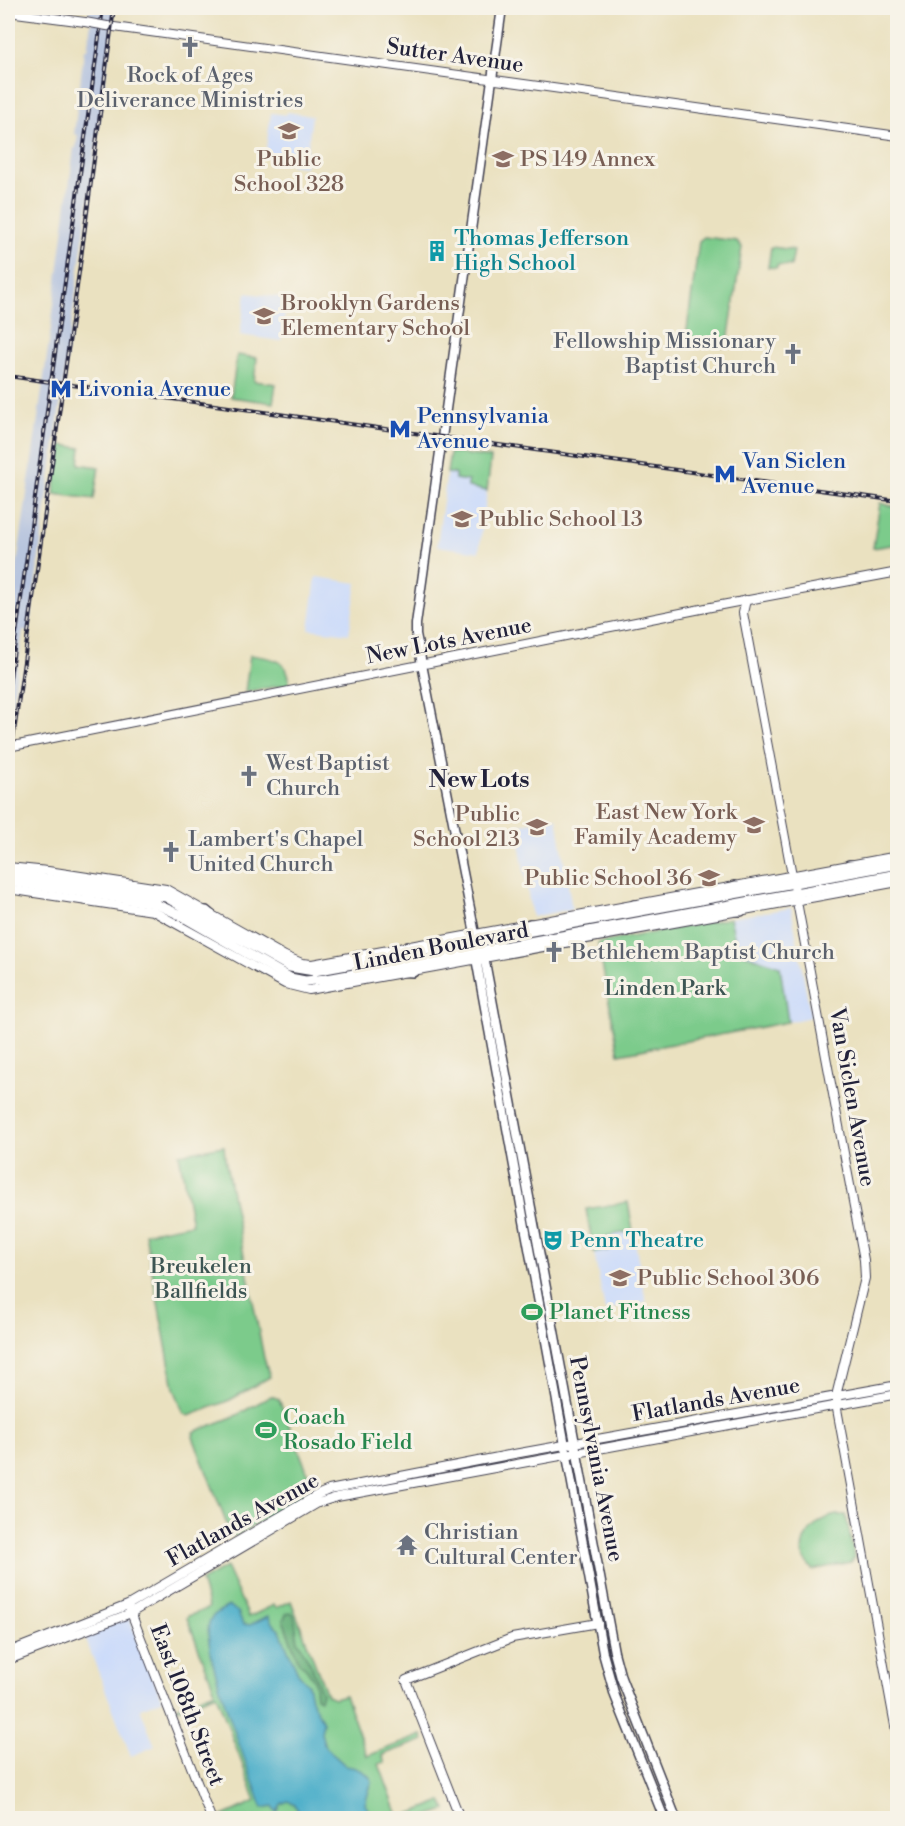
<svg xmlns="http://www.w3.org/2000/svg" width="905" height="1826" font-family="'Libre Bodoni',serif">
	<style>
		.built { fill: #ccdbfa }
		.industrial { fill: #b8c5de }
		.green { fill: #7bcb8b; stroke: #4e7663; stroke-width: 1.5 }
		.forest { fill: #64af77; stroke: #436859; stroke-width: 1.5 }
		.water { fill: #49adc9; stroke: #366882; stroke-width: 1.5 }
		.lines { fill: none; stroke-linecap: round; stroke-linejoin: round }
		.secondary-casing { stroke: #403f4f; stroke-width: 10 }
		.primary-casing { stroke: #403f4f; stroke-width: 11 }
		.highway-casing { stroke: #403f4f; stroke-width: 12 }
		.secondary { stroke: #fff; stroke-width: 8 }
		.primary { stroke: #fff; stroke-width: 8 }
		.highway { stroke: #fff; stroke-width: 9 }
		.rail-casing { stroke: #22223b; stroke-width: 4 }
		.rail { stroke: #f7f3e8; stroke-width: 1.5; stroke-dasharray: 4.5; stroke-linecap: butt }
		.secondary-bridge-casing { stroke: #403f4f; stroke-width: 10; stroke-linecap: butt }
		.secondary-bridge { stroke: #fff; stroke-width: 8 }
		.labels { text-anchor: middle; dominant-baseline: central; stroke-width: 6; stroke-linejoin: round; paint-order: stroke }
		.street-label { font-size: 22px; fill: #22223b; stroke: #f7f3e8 }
		.worship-label { font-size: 22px; fill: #5b616d; stroke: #f7f3e8; text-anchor: start }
		.education-label { font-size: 22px; fill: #785e54; stroke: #f7f3e8; text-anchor: start }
		.culture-label { font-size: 22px; fill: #0d838f; stroke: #f7f3e8; text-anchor: start }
		.transit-label { font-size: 22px; fill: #164399; stroke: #f7f3e8; text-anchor: start }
		.park-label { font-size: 22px; fill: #3d5553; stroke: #f7f3e8 }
		.leisure-label { font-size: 22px; fill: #27864d; stroke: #f7f3e8; text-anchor: start }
		.neighbourhood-label { font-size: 24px; font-weight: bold; fill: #22223b; stroke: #f7f3e8 }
	</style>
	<rect width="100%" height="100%" fill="#f7f3e8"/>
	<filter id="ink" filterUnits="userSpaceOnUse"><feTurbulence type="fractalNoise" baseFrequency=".0167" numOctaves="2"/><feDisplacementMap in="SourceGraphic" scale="12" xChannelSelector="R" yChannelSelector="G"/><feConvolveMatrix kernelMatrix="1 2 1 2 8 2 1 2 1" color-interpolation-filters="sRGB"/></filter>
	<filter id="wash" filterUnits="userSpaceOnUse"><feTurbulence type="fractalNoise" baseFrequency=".008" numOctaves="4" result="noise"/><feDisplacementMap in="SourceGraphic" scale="24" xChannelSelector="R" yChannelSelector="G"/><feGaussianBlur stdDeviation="1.35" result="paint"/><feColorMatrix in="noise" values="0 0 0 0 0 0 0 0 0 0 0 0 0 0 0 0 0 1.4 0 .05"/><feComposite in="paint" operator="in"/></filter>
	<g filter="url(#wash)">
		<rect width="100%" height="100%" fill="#eae1c0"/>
		<path class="built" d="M 287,112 L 312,116 L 305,167 L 290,165 L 291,162 L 265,156 L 271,113 L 286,115 Z
			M 246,293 L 287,298 L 281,341 L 240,335 Z
			M 447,473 L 455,474 L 455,479 L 468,481 L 477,489 L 487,491 L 479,552 L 437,546 Z
			M 316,577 L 357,583 L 349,634 L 309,629 Z
			M 557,818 L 572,909 L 532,917 L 516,825 Z
			M 791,908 L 811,1017 L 788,1022 L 780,966 L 738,952 L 730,918 Z
			M 633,1231 L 646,1302 L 605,1310 L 594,1253 L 609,1250 L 606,1236 Z
			M 129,1617 L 162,1700 L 140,1708 L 155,1746 L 131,1756 L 84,1635 Z"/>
		<path class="industrial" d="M 90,8 L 115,8 L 29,631 L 23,631 L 8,732 L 8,626 L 50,335 L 74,148 L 76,148 L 78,135 L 74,134 L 84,50 L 87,50 L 92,16 L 88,15 Z"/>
		<path class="green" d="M 704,237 L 737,241 L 742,247 L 728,342 L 724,347 L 689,342 L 686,337 L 699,241 Z
			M 771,247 L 794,250 L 791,266 L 777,265 L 777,268 L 768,267 Z
			M 237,355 L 257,358 L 254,381 L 276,384 L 273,403 L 231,397 Z
			M 61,445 L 81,448 L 79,464 L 99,467 L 94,499 L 54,494 Z
			M 450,452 L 491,458 L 487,491 L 468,487 L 468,481 L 455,479 L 455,474 L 447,473 Z
			M 880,503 L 897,507 L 897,544 L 873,548 Z
			M 250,655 C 269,658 291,658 289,684 L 245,692 Z
			M 730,918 L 738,952 L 780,966 L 788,1022 L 619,1054 L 598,943 Z
			M 224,1146 L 225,1158 L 264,1358 L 270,1377 L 230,1400 L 189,1416 L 184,1414 L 174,1388 L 145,1233 L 192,1224 L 179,1154 Z
			M 628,1202 L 633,1231 L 607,1236 L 609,1250 L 594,1253 L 586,1209 Z
			M 271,1396 L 279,1399 L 314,1489 L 236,1536 L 231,1535 L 193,1437 L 194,1432 L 235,1416 Z
			M 838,1515 L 846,1515 L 854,1557 L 851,1562 L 813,1570 C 810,1566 806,1563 804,1559 C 796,1538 819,1517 838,1515 Z
			M 226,1567 L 249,1617 L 274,1605 L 276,1608 L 291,1601 L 327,1695 L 334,1698 L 345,1695 L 367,1756 L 422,1735 L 424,1740 L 382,1755 L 385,1762 L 379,1764 L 399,1818 L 442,1801 L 446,1810 L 421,1818 L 359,1818 L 289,1799 L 324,1818 L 219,1818 L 256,1801 L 216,1694 L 177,1709 L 176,1707 L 215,1691 L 187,1618 L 188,1616 L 209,1608 L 201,1581 Z"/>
		<path class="forest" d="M 291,1612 L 294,1615 L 298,1641 L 312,1667 L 322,1693 L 320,1699 L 316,1697 L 314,1680 L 306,1668 L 299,1663 L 283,1620 L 287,1613 Z"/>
		<path class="water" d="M 229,1606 L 238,1612 L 243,1624 L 250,1625 L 268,1616 L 272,1623 L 279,1629 L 298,1673 L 308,1684 L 311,1699 L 323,1722 L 321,1733 L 325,1747 L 346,1766 C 355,1767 368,1772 372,1781 L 365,1804 L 370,1813 L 363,1818 L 308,1818 L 300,1815 L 295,1805 L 288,1801 L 281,1804 L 277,1813 L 273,1806 L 263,1808 L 261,1804 C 249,1770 201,1651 209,1623 C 212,1614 221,1610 229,1606 Z"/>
	</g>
	<g filter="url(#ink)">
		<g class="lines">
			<defs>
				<path id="secondary" d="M 8,12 L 85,22
					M 107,26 L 898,136
					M 746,600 L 743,613 L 864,1260 L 865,1278 L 837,1392 L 837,1409 L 898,1742
					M 8,747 L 711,607 L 898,572
					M 8,867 L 48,871 L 166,889 L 285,956 L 302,963 L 312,964 L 898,856
					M 8,889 L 153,911 L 285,984 L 309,990 L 898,882
					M 130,1610 L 211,1818
					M 8,1652 L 128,1605 L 317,1495 L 329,1490 L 514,1454 L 898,1385
					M 8,1660 L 131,1613 L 318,1503 L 337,1497 L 898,1394
					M 460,1818 L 406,1680 L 512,1638 L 598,1623"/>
				<path id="primary" d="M 502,8 L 416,624 L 416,634 L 480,959 L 477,964 L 603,1653 L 615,1696 L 664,1818
					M 480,959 L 485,962 L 486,967 L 614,1652 L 621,1678 L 676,1818"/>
				<path id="highway" d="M 849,865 L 869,865
					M 8,874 L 101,886 L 166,897 L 290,967 L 314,971 L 898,864
					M 8,881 L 154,903 L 180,915 L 290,978 L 305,981 L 327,979 L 898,874
					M 718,894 L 735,886
					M 634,905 L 654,906
					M 206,911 L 220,923
					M 721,911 L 741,911
					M 530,924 L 549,926
					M 625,932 L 642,925
					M 388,955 L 408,946
					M 393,971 L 413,972"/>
			</defs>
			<use href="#secondary" class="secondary-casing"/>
			<use href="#primary" class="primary-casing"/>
			<use href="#highway" class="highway-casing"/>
			<use href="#secondary" class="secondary"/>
			<use href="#primary" class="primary"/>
			<use href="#highway" class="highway"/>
			<defs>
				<path id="rail" d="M 8,376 L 898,501
					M 8,692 L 103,8
					M 8,775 L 80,265 L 114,8"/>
			</defs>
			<use href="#rail" class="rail-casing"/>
			<use href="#rail" class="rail"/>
			<defs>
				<path id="secondary-bridge" d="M 85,22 L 107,26"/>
			</defs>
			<use href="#secondary-bridge" class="secondary-bridge-casing"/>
			<use href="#secondary-bridge" class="secondary-bridge"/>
		</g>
	</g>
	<defs>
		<symbol id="church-bare" viewBox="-9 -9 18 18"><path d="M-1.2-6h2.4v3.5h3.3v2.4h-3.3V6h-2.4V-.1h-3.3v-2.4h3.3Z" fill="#6b7280" stroke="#f7f3e8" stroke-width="2.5" paint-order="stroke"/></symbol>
		<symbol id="school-bare" viewBox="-9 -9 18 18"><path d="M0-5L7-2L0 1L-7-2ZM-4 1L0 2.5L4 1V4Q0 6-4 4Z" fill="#8d6e63" stroke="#f7f3e8" stroke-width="2.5" paint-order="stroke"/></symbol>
		<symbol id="building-bare" viewBox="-9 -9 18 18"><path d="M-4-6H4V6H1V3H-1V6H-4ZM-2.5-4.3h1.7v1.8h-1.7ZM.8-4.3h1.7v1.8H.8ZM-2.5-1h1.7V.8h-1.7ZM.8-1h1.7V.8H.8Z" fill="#0f9aa8" stroke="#f7f3e8" stroke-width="2.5" paint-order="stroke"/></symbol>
		<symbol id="metro-bare" viewBox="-9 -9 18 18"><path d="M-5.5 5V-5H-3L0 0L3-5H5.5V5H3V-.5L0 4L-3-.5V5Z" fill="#1a4fb4" stroke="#f7f3e8" stroke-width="2.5" paint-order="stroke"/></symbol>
		<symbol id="theatre-bare" viewBox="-9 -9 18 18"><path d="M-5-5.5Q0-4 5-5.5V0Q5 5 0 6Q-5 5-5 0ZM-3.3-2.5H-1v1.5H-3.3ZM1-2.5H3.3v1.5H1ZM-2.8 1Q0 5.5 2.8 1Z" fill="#0f9aa8" stroke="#f7f3e8" stroke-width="2.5" paint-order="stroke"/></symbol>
		<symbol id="stadium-bare" viewBox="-9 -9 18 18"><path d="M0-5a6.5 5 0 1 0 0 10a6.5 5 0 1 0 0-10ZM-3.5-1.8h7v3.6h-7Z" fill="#2e9e5b" stroke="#f7f3e8" stroke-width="2.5" paint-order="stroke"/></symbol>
		<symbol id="temple-bare" viewBox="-9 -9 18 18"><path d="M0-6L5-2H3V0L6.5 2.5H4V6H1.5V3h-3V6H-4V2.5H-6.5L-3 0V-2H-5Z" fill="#6b7280" stroke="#f7f3e8" stroke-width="2.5" paint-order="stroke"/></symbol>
	</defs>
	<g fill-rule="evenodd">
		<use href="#church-bare" x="175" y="32" width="30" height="30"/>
		<use href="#school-bare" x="274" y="116" width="30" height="30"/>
		<use href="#school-bare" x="488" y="144" width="30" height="30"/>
		<use href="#building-bare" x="422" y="236" width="30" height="30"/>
		<use href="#school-bare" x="249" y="301" width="30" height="30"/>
		<use href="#church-bare" x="778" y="339" width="30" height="30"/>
		<use href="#metro-bare" x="46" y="374" width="30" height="30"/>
		<use href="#metro-bare" x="385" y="414" width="30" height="30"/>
		<use href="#metro-bare" x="710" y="459" width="30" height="30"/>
		<use href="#school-bare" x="447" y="504" width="30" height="30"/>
		<use href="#church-bare" x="234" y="761" width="30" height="30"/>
		<use href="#school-bare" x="739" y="810" width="30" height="30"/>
		<use href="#school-bare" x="522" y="812" width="30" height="30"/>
		<use href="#church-bare" x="156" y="837" width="30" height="30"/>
		<use href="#school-bare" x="694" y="863" width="30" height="30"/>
		<use href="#church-bare" x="539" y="937" width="30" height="30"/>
		<use href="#theatre-bare" x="538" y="1225" width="30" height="30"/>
		<use href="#school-bare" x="605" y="1263" width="30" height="30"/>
		<use href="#stadium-bare" x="517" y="1297" width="30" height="30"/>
		<use href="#stadium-bare" x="251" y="1415" width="30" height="30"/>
		<use href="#temple-bare" x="392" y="1530" width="30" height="30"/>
	</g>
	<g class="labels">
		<g class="street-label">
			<text transform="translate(455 56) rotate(8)">Sutter Avenue</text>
			<text transform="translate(449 641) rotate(-11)">New Lots Avenue</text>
			<text transform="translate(441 947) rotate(-11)">Linden Boulevard</text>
			<text transform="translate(852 1097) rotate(80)">Van Siclen Avenue</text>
			<text transform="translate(716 1400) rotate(-10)">Flatlands Avenue</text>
			<text transform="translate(596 1459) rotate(79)">Pennsylvania Avenue</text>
			<text transform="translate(243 1520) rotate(-29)">Flatlands Avenue</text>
			<text transform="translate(187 1705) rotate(69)">East 108th Street</text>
		</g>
		<g class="worship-label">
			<text x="190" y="75" text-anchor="middle">Rock of Ages<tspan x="190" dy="25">Deliverance Ministries</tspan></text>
			<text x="776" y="341" text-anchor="end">Fellowship Missionary<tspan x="776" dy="25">Baptist Church</tspan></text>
			<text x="266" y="763">West Baptist<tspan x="266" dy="25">Church</tspan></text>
			<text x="188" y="839">Lambert's Chapel<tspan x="188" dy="25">United Church</tspan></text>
			<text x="571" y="952">Bethlehem Baptist Church</text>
			<text x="424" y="1532">Christian<tspan x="424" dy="25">Cultural Center</tspan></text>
		</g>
		<g class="education-label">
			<text x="289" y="159" text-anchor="middle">Public<tspan x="289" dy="25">School 328</tspan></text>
			<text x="520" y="159">PS 149 Annex</text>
			<text x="281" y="303">Brooklyn Gardens<tspan x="281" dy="25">Elementary School</tspan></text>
			<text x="479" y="519">Public School 13</text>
			<text x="737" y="812" text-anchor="end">East New York<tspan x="737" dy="25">Family Academy</tspan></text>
			<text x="520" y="814" text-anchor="end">Public<tspan x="520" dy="25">School 213</tspan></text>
			<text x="692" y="878" text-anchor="end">Public School 36</text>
			<text x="637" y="1278">Public School 306</text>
		</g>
		<g class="culture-label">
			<text x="454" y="238">Thomas Jefferson<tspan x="454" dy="25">High School</tspan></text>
			<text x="570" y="1240">Penn Theatre</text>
		</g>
		<g class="transit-label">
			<text x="78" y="389">Livonia Avenue</text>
			<text x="417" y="416">Pennsylvania<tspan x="417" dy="25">Avenue</tspan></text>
			<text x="742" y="461">Van Siclen<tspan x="742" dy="25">Avenue</tspan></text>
		</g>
		<g class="park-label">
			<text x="665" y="988">Linden Park</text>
			<text x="201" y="1266">Breukelen<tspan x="201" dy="25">Ballfields</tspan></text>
		</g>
		<g class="leisure-label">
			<text x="549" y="1312">Planet Fitness</text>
			<text x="283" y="1417">Coach<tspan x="283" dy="25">Rosado Field</tspan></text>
		</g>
		<g class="neighbourhood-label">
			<text x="479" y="780">New Lots</text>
		</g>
	</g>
	<rect width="905" height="1826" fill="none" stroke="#f7f3e8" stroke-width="30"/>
</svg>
